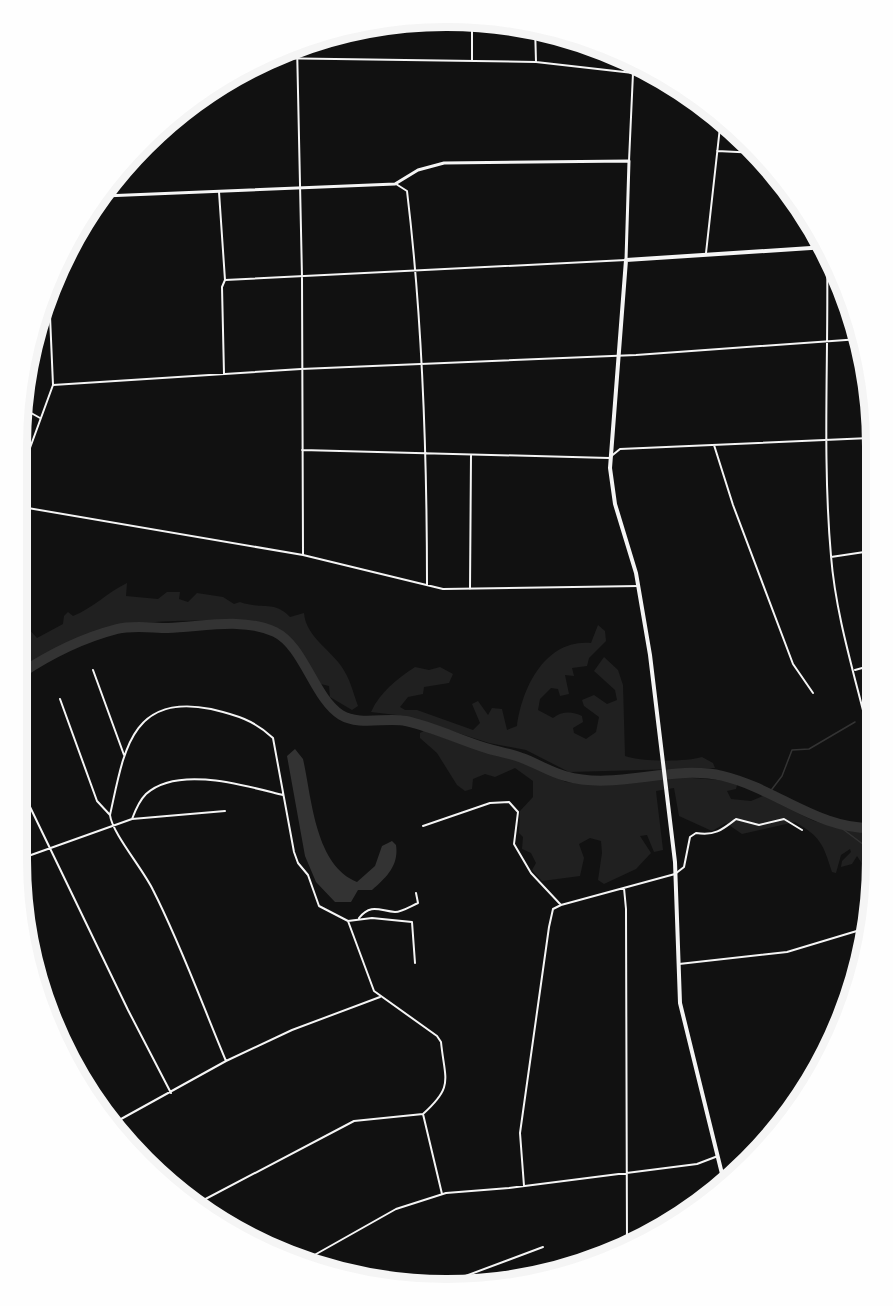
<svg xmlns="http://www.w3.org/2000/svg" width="893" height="1306" font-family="'Noto Serif',serif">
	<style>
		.green { fill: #202020 }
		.water { fill: #333 }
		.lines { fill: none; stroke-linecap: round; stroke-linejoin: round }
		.stream { stroke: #333; stroke-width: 1.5 }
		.river { stroke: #333; stroke-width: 10 }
		.minor { stroke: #f5f5f5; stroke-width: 2 }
		.tertiary { stroke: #f5f5f5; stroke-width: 3 }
		.secondary { stroke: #f5f5f5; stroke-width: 4 }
		.rim { fill: none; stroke: #f5f5f5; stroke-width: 8 }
	</style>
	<rect width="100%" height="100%" fill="#111"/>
	<path class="green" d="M 127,583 L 126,596 L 158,599 L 167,592 L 180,592 L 179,599 L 188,602 L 197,593 L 223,597 L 234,604 L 240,602 C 262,610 274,600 290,617 L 304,613 C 306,639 335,651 346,674 C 351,683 354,695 358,706 L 352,710 L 330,697 L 329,686 L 321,684 C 307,666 299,643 279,630 C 258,616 141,620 115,627 C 80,636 49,650 20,670 L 20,628 L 25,625 L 37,638 L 63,624 L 64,616 L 68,612 L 73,616 C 93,608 108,592 127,583 Z
		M 598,625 L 605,631 L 606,641 L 589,658 L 587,666 L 572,668 L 574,676 L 565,675 L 569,694 L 560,696 L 558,689 L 551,688 L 540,699 L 538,710 L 553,718 C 562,711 572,711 582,716 L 583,722 L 573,728 L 574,733 L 586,739 L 596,732 L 599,717 L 584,706 L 582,700 L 594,695 L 607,704 L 617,700 L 615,690 L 594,671 L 604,657 L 618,670 L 623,685 L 625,756 C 640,762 687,762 702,757 L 713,763 L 715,768 L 569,772 L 526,750 L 489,743 L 405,716 L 371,712 C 380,692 397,679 415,667 L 429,670 L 440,667 L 453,674 L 449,683 L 424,687 L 423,694 L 408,697 L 400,707 L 405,710 L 417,710 L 473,730 L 480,723 L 472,704 L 478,701 L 488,715 L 492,708 L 502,709 L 507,730 L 517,726 C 522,688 545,639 591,643 Z
		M 424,731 L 497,756 L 518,760 L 566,782 L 607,785 L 680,777 L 732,781 L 737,785 L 736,789 L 727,791 L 731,799 L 751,801 L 763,796 L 814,821 L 857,832 L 876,833 L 876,862 L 874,859 L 870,860 L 875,867 L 869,874 L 857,856 L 852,864 L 841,867 L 842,861 L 851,852 L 850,849 L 841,855 L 836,873 L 832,872 C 823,844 821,837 795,822 L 742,834 L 726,823 L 712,831 L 679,816 L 674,788 L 656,791 L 663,850 L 654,852 L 647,835 L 640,836 L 651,853 L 636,869 L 604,884 L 598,880 L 602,853 L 601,841 L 590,838 L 579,844 L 584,858 L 580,876 L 542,881 L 532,870 L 536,863 L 531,853 L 522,849 L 523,837 L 519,833 L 520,811 L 533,797 L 533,781 L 515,768 L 495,777 L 485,774 L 473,779 L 472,789 L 465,791 L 457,785 L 437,753 L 420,738 L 420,733 Z"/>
	<path class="water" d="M 295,749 L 303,759 C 312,799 315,865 357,882 L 375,866 L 382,846 L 392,841 L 396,845 C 399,865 387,877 372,890 L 358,890 L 351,902 L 335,902 L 316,882 L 305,856 L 287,756 Z"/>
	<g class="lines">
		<path class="stream" d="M 639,68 L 646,68
			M 769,793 L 782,776 L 792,750 L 809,749 L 855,722
			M 836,824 L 876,854"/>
		<path class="river" d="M 20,674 C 50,654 82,638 117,629 C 133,625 152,628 168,628 C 202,627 243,617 275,632 C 304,646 314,698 341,715 C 359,726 387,717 406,721 C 433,727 460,740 486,748 C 498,752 510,753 522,758 C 536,763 550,772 565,776 C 616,791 671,764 723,776 C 777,789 819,831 876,828"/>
		<path class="minor" d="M 472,19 L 472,61
			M 535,26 L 536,62
			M 297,45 L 302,277 L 303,555
			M 265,58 L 536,62 L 633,73 L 654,72
			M 717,151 L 758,153
			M 629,161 L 633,73
			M 396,184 L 407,191 C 423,323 427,453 427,585
			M 219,192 L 225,280 L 222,287 L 224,374
			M 827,250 C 829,351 822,454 831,556 C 836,619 857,682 871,743 L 875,743
			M 706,253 L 721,118
			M 225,280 L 626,260
			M 53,385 L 301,369 L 636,355 L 860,339
			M 24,409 L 40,418
			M 714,445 L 733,505 L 793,664 L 813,693
			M 302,450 L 609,458 L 620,449 L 870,438
			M 23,467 L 53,385 L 49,293
			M 22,507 L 303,555 L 443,589 L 639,586
			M 831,557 L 871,551
			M 470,589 L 471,455
			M 93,670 L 124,755
			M 855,670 L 873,665
			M 60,699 L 97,801 L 110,815
			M 18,782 L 128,1010 L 171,1093
			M 132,819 C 135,811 140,800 146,794 C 178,765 246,786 283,795
			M 423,826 L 490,803 L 509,802 L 518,812 L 514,844 L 531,873 L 561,905 L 553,909 L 549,927 L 520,1133 L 524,1186
			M 17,860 L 132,819 L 225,811
			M 624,888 L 626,909 L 627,1248
			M 561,905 L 675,874 L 684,867 L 690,837 L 696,833 C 715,836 722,830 736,819 L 759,825 L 784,819 L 802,830
			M 359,918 C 371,903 380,911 395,912 C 402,912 411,906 418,903 L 416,893
			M 348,921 L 374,991 L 437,1036 L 441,1042 C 445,1081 454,1086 423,1114 L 442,1194
			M 679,964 L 787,952 L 870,927
			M 34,978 L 106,1118
			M 226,1061 C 202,1004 181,945 153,890 C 143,869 112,833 110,815 C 124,752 130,693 211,709 C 236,715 254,720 273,738 L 294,852 L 298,863 L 308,875 L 319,906 L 348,921 L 372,918 L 412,922 L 415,963
			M 112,1124 L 226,1061 L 292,1030 L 380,997
			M 196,1204 L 354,1121 L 423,1114
			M 302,1262 L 396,1209 L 446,1193 L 509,1188 L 697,1164 L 718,1156
			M 444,1284 L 543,1247"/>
		<path class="tertiary" d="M 104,196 L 395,184 L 418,170 L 444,163 L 629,161 L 626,260"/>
		<path class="secondary" d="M 724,1182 L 680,1003 L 675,862 L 650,655 L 636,573 L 615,504 L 610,468 L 626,260 L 826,247"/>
	</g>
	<path d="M0 0H893V1306H0ZM446 27H447A419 419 0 0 1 866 446V860A419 419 0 0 1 447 1279H446A419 419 0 0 1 27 860V446A419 419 0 0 1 446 27Z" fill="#fefefe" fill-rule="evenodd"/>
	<path class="rim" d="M446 27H447A419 419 0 0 1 866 446V860A419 419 0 0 1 447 1279H446A419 419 0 0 1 27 860V446A419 419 0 0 1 446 27Z"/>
</svg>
